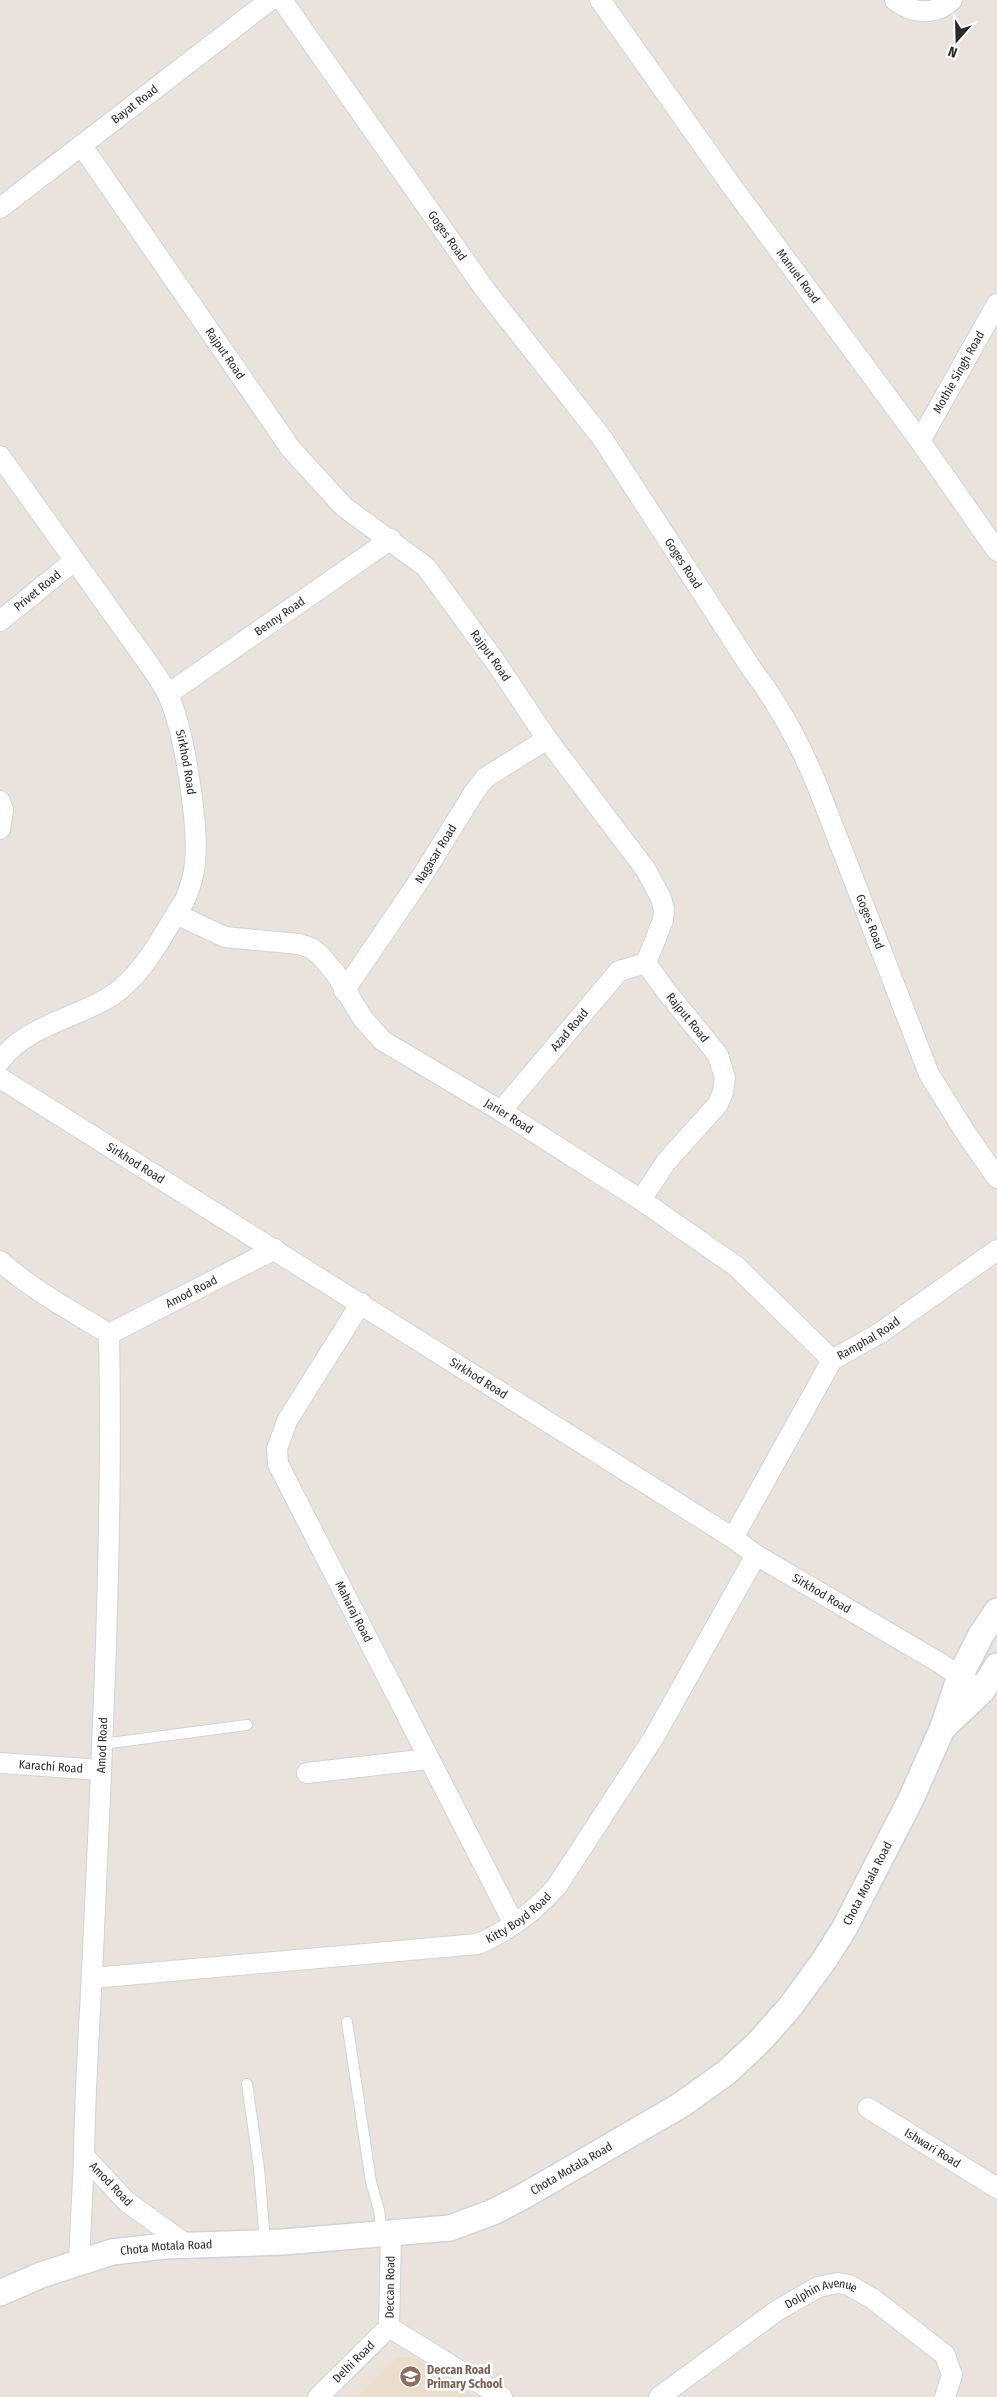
<svg xmlns="http://www.w3.org/2000/svg" width="997" height="2397" font-family="'Fira Sans Condensed',sans-serif">
	<style>
		.education { fill: #ebdecc }
		.lines { fill: none; stroke-linecap: round; stroke-linejoin: round }
		.service-casing { stroke: #ced2dd; stroke-width: 12 }
		.minor-casing { stroke: #ced2dd; stroke-width: 22 }
		.tertiary-casing { stroke: #ced2dd; stroke-width: 28 }
		.service { stroke: #fff; stroke-width: 10 }
		.minor { stroke: #fff; stroke-width: 20 }
		.tertiary { stroke: #fff; stroke-width: 25 }
		.labels { text-anchor: middle; dominant-baseline: central; stroke-width: 5; stroke-linejoin: round; paint-order: stroke }
		.street-label { font-size: 12px; fill: #292929; stroke: #fff }
		.education-label { font-size: 12px; font-weight: bold; fill: #785e54; stroke: #fff; text-anchor: start }
	</style>
	<rect width="100%" height="100%" fill="#eae3dc"/>
	<path class="education" d="M 398,2357 L 413,2357 L 476,2397 L 357,2397 Z"/>
	<g class="lines">
		<defs>
			<path id="service" d="M 102,1744 L 247,1725
				M 347,2022 L 371,2182 L 379,2210 L 382,2233
				M 247,2084 L 259,2168 L 265,2242"/>
			<g id="minor">
				<path id="s1" d="M 282,0 L 486,291 L 602,438 L 753,671 C 780,706 800,744 817,785 L 929,1074 L 965,1132 L 997,1178"/>
				<path id="s2" d="M 600,0 L 731,185 L 920,441 L 997,551"/>
				<path d="M 895,0 C 912,14 935,16 952,0"/>
				<path id="s3" d="M 82,146 L 291,449 L 344,507 L 426,567 L 497,664 L 547,739 L 646,870 L 661,898 L 664,910 L 663,920 L 646,963 L 666,991 L 718,1055 L 725,1078 L 723,1092 L 718,1104 L 666,1162 L 641,1200"/>
				<path id="s4" d="M 0,208 L 270,0"/>
				<path id="s5" d="M 920,441 L 997,304"/>
				<path id="s6" d="M 0,456 L 153,670 C 158,677 163,685 167,693 C 184,726 199,826 195,863 C 194,876 190,888 185,900 C 163,933 145,974 111,996 C 75,1019 27,1025 0,1061"/>
				<path id="s7" d="M 0,621 L 74,561"/>
				<path id="s8" d="M 168,694 L 391,539"/>
				<path d="M 0,801 L 3,810 L 0,829"/>
				<path id="s9" d="M 176,914 L 225,937 L 299,944 L 311,948 L 320,955 L 336,974 L 363,1019 L 383,1041 L 501,1111 L 641,1200 L 737,1267 L 832,1360"/>
				<path id="s10" d="M 344,991 L 419,881 L 473,794 L 485,778 L 547,739"/>
				<path id="s11" d="M 0,1078 L 733,1538 L 756,1555 L 940,1663 L 982,1691"/>
				<path id="s12" d="M 501,1111 L 619,971 L 646,963"/>
				<path d="M 0,1261 C 32,1290 72,1311 109,1334"/>
				<path id="s13" d="M 361,1303 L 287,1421 L 277,1449 L 278,1464 L 514,1924"/>
				<path id="s14" d="M 733,1538 L 832,1360 L 880,1333 L 997,1250"/>
				<path id="s15" d="M 0,1763 L 101,1770"/>
				<path d="M 307,1773 L 429,1759"/>
				<path id="s16" d="M 92,1978 L 478,1944 C 508,1931 535,1911 557,1886 L 654,1737 L 756,1555"/>
				<path id="s17" d="M 868,2108 L 997,2188"/>
				<path d="M 391,2234 L 389,2327 L 502,2397"/>
				<path id="s18" d="M 187,2245 L 127,2202 L 84,2156 C 85,2080 91,2005 94,1929 C 103,1731 113,1532 109,1334 L 275,1249"/>
				<path d="M 79,2262 L 84,2156"/>
				<path id="s19" d="M 318,2397 L 389,2327"/>
				<path id="s20" d="M 659,2397 L 778,2310 L 818,2287 L 838,2283 L 849,2285 L 873,2299 L 945,2355 L 952,2375 L 945,2397"/>
			</g>
			<g id="tertiary">
				<path d="M 945,1726 L 982,1691 L 997,1666"/>
				<path id="s21" d="M 0,2293 L 41,2275 L 112,2252 L 165,2246 L 283,2242 L 450,2228 L 493,2212 L 524,2196 L 681,2105 L 727,2072 L 759,2042 L 790,2007 L 825,1959 L 845,1927 L 910,1801 L 943,1727 L 960,1676 L 981,1635 L 997,1611"/>
			</g>
		</defs>
		<use href="#service" class="service-casing"/>
		<use href="#minor" class="minor-casing"/>
		<use href="#tertiary" class="tertiary-casing"/>
		<use href="#service" class="service"/>
		<use href="#minor" class="minor"/>
		<use href="#tertiary" class="tertiary"/>
	</g>
	<defs>
		<symbol id="school-disc" viewBox="-11 -11 22 22"><circle r="9.5" fill="#8d6e63" stroke="#fff"/><path d="M0-5L7-2L0 1L-7-2ZM-4 1L0 2.5L4 1V4Q0 6-4 4Z" fill="#fff"/></symbol>
	</defs>
	<g fill-rule="evenodd">
		<use href="#school-disc" x="398" y="2364" width="25" height="25"/>
	</g>
	<g class="labels">
		<g class="street-label">
			<text stroke="none"><textPath href="#s4" startOffset="170">Bayat Road</textPath></text>
			<text stroke="none"><textPath href="#s1" startOffset="288">Goges Road</textPath></text>
			<text stroke="none"><textPath href="#s2" startOffset="340">Manuel Road</textPath></text>
			<text stroke="none"><textPath href="#s3" startOffset="252">Rajput Road</textPath></text>
			<text stroke="none"><textPath href="#s5" startOffset="79">Mothie Singh Road</textPath></text>
			<text stroke="none"><textPath href="#s1" startOffset="692">Goges Road</textPath></text>
			<text stroke="none"><textPath href="#s7" startOffset="48">Privet Road</textPath></text>
			<text stroke="none"><textPath href="#s8" startOffset="136">Benny Road</textPath></text>
			<text stroke="none"><textPath href="#s3" startOffset="658">Rajput Road</textPath></text>
			<text stroke="none"><textPath href="#s6" startOffset="362">Sirkhod Road</textPath></text>
			<text stroke="none"><textPath href="#s10" startOffset="165">Nagasar Road</textPath></text>
			<text stroke="none"><textPath href="#s1" startOffset="1098">Goges Road</textPath></text>
			<text stroke="none"><textPath href="#s3" startOffset="1092">Rajput Road</textPath></text>
			<text stroke="none"><textPath href="#s12" startOffset="106">Azad Road</textPath></text>
			<text stroke="none"><textPath href="#s9" startOffset="406">Jarier Road</textPath></text>
			<text stroke="none"><textPath href="#s11" startOffset="160">Sirkhod Road</textPath></text>
			<text stroke="none"><textPath href="#s18" startOffset="1052">Amod Road</textPath></text>
			<text stroke="none"><textPath href="#s14" startOffset="246">Ramphal Road</textPath></text>
			<text stroke="none"><textPath href="#s11" startOffset="565">Sirkhod Road</textPath></text>
			<text stroke="none"><textPath href="#s11" startOffset="970">Sirkhod Road</textPath></text>
			<text stroke="none"><textPath href="#s13" startOffset="350">Maharaj Road</textPath></text>
			<text stroke="none"><textPath href="#s18" startOffset="548">Amod Road</textPath></text>
			<text stroke="none"><textPath href="#s15" startOffset="51">Karachi Road</textPath></text>
			<text stroke="none"><textPath href="#s21" startOffset="1014">Chota Motala Road</textPath></text>
			<text stroke="none"><textPath href="#s16" startOffset="436">Kitty Boyd Road</textPath></text>
			<text stroke="none"><textPath href="#s17" startOffset="76">Ishwari Road</textPath></text>
			<text stroke="none"><textPath href="#s21" startOffset="594">Chota Motala Road</textPath></text>
			<text transform="translate(111 2184) rotate(46)">Amod Road</text>
			<text stroke="none"><textPath href="#s21" startOffset="174">Chota Motala Road</textPath></text>
			<text transform="translate(390 2287) rotate(-89)">Deccan Road</text>
			<text stroke="none"><textPath href="#s20" startOffset="195">Dolphin Avenue</textPath></text>
			<text stroke="none"><textPath href="#s19" startOffset="50">Delhi Road</textPath></text>
		</g>
		<g class="education-label">
			<text x="427" y="2370">Deccan Road<tspan x="427" dy="14">Primary School</tspan></text>
		</g>
	</g>
	<g transform="translate(957 40) rotate(200)" stroke="#ffffff" stroke-width="4" paint-order="stroke">
	<path d="M0-4L9 19L0 12L-9 19Z" fill="#292929"/>
	<text y="-8" font-size="14" font-weight="bold" text-anchor="middle" fill="#292929">N</text>
	</g>
</svg>
